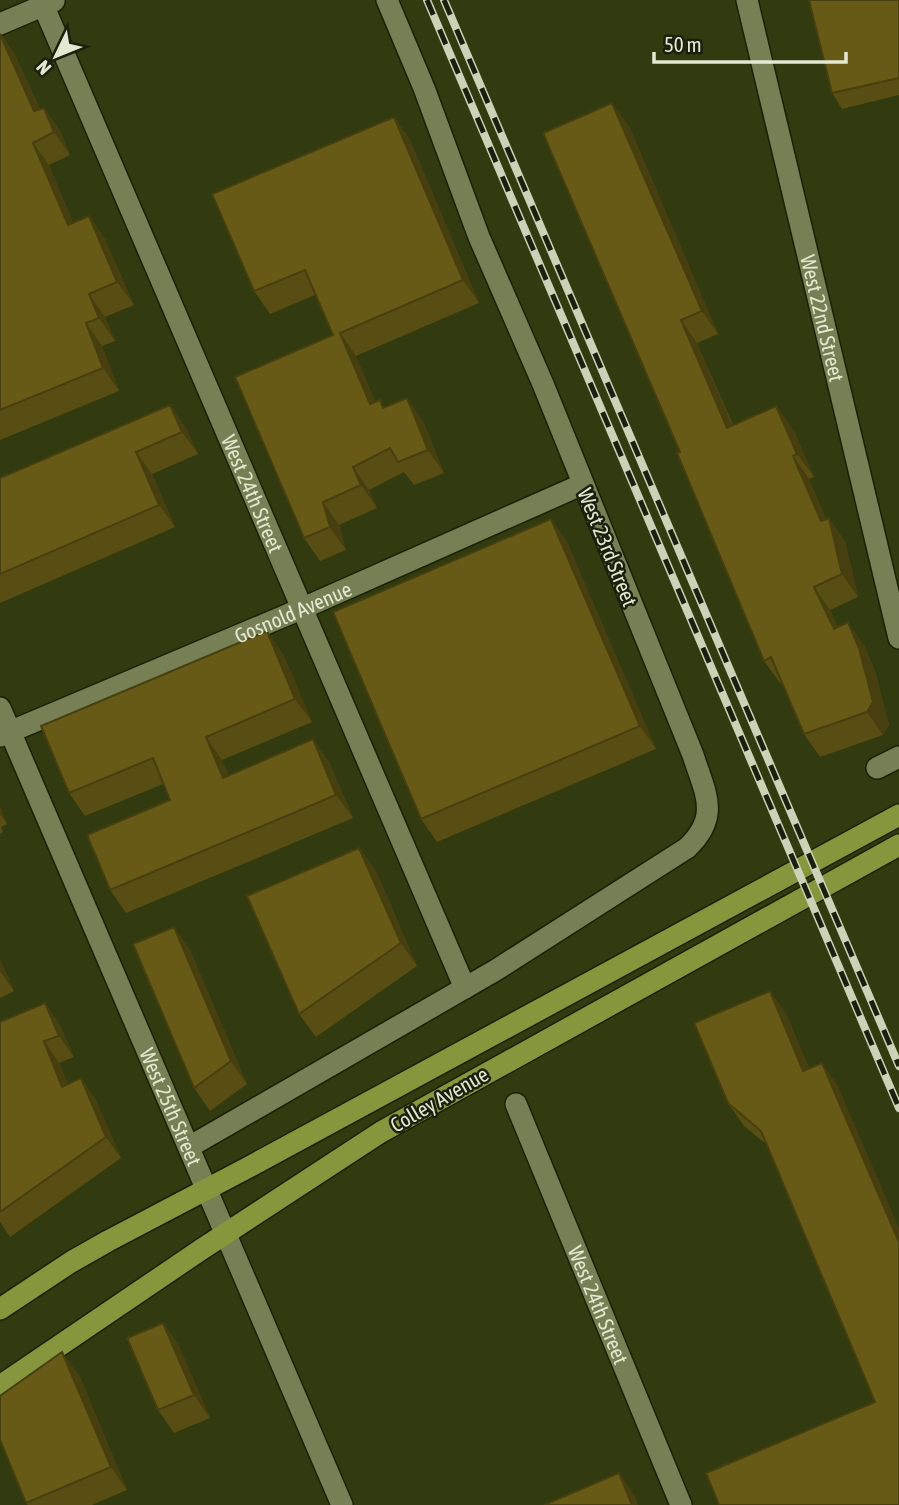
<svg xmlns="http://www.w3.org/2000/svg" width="899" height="1505" font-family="'Asap Condensed',sans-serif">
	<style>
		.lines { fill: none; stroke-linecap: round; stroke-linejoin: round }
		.minor-casing { stroke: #1a2001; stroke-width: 24 }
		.major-casing { stroke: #1a2001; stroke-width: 24 }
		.minor { stroke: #768054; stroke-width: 21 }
		.major { stroke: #86963d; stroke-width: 21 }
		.rail-casing { stroke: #ccd2b7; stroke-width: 8 }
		.rail { stroke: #1b1f0d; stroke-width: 5; stroke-dasharray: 16; stroke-linecap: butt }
		.wall { fill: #584d13 }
		.shaded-wall { fill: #473f0f }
		.building { fill: #665a16; stroke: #473f0f; stroke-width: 2 }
		.labels { text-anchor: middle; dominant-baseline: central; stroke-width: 5; stroke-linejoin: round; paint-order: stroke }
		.street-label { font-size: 21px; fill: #e3e9d1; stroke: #1b1f0d }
	</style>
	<rect width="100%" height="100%" fill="#323a0f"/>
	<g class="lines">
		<defs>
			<g id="minor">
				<path id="s1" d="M 41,0 L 465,988"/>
				<path id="s2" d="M 747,0 L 899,638"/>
				<path d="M 0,24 L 54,1"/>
				<path id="s3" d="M 0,708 L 342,1505"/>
				<path id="s4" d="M 0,736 L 301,609 L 583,484"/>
				<path d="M 877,768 L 899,757"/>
				<path id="s5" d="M 516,1104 L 681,1505"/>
				<path d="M 189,1147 L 496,970 L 687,848 C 721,816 705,793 693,755 L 543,384 L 479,237 L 424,88 L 387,0"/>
			</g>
			<path id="major" d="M 0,1309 L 71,1262 L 108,1241 L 249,1167 L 899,815
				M 0,1386 L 202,1249 L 381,1132 L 899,845"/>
		</defs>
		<use href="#minor" class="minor-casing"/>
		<use href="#major" class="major-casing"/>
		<use href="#minor" class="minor"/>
		<use href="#major" class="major"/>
		<defs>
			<path id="rail" d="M 427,0 L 899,1108
				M 444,0 L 899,1066"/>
		</defs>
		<use href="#rail" class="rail-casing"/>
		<use href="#rail" class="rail"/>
	</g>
	<path class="wall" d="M 899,0 L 899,95 L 842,109 L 832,93 Z
		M 0,33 L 15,55 L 40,109 L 44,108 L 60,131 L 70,155 L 49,165 L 73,223 L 89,216 L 105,239 L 134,305 L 105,317 L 115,341 L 102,346 L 119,391 L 0,440 Z
		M 394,117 L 410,140 L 479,303 L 356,356 L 375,402 L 385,407 L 423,421 L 444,473 L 414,485 L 404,472 L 369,490 L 377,508 L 339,525 L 346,550 L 320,561 L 304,538 L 333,335 L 315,295 L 270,314 L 254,291 Z
		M 629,126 L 718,334 L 697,343 L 733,425 L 793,429 L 814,477 L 809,479 L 826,519 L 845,541 L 858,597 L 830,610 L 838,627 L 864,645 L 875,671 L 889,725 L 883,735 L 820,757 L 804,734 L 782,683 L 780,683 L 764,661 L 680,452 Z
		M 186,428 L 198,454 L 152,474 L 175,527 L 0,603 L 0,478 Z
		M 551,519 L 567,542 L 656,749 L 437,842 L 421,819 Z
		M 283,654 L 312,722 L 222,760 L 228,775 L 329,762 L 353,818 L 126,913 L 110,890 L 170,800 L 163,784 L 85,816 L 69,793 Z
		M 0,807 L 7,824 L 1,827 L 3,832 L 0,834 Z
		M 359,848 L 376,871 L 417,966 L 316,1037 L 299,1014 Z
		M 190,950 L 247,1084 L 210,1111 L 194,1088 Z
		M 0,959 L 14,991 L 0,998 Z
		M 770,991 L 786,1014 L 809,1068 L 838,1086 L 767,1145 L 744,1126 L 728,1103 Z
		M 45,1003 L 60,1025 L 74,1057 L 59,1063 L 68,1085 L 81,1078 L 96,1100 L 121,1158 L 10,1237 L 0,1222 L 0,1022 Z
		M 163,1323 L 179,1346 L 210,1418 L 174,1433 L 158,1410 Z
		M 79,1375 L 127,1490 L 92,1505 L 28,1505 L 26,1503 Z"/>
	<path class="shaded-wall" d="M 0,33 L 15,55 L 51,134 L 34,111 Z
		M 612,103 L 629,126 L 718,334 L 702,311 Z
		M 44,108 L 60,131 L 70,155 L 54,132 Z
		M 394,117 L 410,140 L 479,303 L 463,280 Z
		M 33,143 L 49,165 L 84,248 L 68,225 Z
		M 89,216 L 105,239 L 134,305 L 117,282 Z
		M 89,294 L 105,317 L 115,341 L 99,318 Z
		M 681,320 L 697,343 L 743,451 L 727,428 Z
		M 86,323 L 102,346 L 119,391 L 103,368 Z
		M 340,333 L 356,356 L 386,427 L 370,404 Z
		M 407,398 L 423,421 L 444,473 L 428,450 Z
		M 170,405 L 186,428 L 198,454 L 182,432 Z
		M 776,406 L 793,429 L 814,477 L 797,454 Z
		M 136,452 L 152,474 L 175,527 L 159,505 Z
		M 793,456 L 809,479 L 833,534 L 829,518 L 845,541 L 858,597 L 842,574 Z
		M 353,467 L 369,490 L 377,508 L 361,485 Z
		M 323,502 L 339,525 L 346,550 L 330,527 Z
		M 551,519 L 567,542 L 656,749 L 640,726 Z
		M 814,587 L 830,610 L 850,652 L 834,629 Z
		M 848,622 L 864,645 L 875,671 L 889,725 L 883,735 L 867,712 Z
		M 267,631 L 283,654 L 312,722 L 295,699 Z
		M 206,737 L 222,760 L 239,801 L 223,778 Z
		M 313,739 L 329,762 L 353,818 L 336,795 Z
		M 0,807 L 7,824 L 0,814 Z
		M 359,848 L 376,871 L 417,966 L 401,943 Z
		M 174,927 L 190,950 L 247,1084 L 231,1061 Z
		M 0,959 L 14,991 L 0,971 Z
		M 770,991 L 786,1014 L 820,1094 L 803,1071 Z
		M 45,1003 L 60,1025 L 74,1057 L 59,1036 Z
		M 44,1041 L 59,1063 L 77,1109 L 62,1087 Z
		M 822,1063 L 838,1086 L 899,1228 L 899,1242 Z
		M 81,1078 L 96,1100 L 121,1158 L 106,1137 Z
		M 163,1323 L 179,1346 L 210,1418 L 194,1395 Z
		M 62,1352 L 79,1375 L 127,1490 L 111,1467 Z
		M 619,1473 L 635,1496 L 638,1505 L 632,1505 Z"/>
	<path class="building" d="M 809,0 L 899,0 L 899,78 L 832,93 Z
		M 0,34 L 34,111 L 44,108 L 54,132 L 33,143 L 68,225 L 89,216 L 117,282 L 89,294 L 99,318 L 86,323 L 103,368 L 0,410 Z
		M 612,103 L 702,311 L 681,320 L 727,428 L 776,406 L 797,454 L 793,456 L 821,521 L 829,518 L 842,574 L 814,587 L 834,629 L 848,622 L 859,648 L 873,702 L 867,712 L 804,734 L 771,657 L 764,661 L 677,453 L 680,452 L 543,133 Z
		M 394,117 L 463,280 L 340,333 L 370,404 L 380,400 L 383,408 L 407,398 L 428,450 L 398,462 L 390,448 L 353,467 L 361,485 L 323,502 L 330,527 L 304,538 L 235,377 L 333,335 L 305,270 L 254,291 L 212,194 Z
		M 170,405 L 182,432 L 136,452 L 159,505 L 0,574 L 0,478 Z
		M 551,519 L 640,726 L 421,819 L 333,612 Z
		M 267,631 L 295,699 L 206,737 L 223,778 L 313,739 L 336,795 L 110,890 L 87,835 L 170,800 L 153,758 L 69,793 L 41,726 Z
		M 359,848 L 401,943 L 299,1014 L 247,896 Z
		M 174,927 L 231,1061 L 194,1088 L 133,944 Z
		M 770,991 L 803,1071 L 822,1063 L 899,1242 L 899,1505 L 719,1505 L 706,1473 L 875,1402 L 761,1131 L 728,1103 L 694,1023 Z
		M 45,1003 L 59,1036 L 44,1041 L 62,1087 L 81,1078 L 106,1137 L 0,1212 L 0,1022 Z
		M 163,1323 L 194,1395 L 158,1410 L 127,1338 Z
		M 62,1352 L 111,1467 L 26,1503 L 0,1440 L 0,1396 Z
		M 619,1473 L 632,1505 L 544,1505 Z"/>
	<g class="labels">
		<g class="street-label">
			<text stroke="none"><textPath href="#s2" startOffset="327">West 22nd Street</textPath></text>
			<text stroke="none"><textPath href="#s1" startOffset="537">West 24th Street</textPath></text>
			<text transform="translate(608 547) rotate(68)">West 23rd Street</text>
			<text stroke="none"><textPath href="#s4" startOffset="318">Gosnold Avenue</textPath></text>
			<text transform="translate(439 1099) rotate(-30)">Colley Avenue</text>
			<text stroke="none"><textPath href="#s3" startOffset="434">West 25th Street</textPath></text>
			<text stroke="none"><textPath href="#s5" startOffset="217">West 24th Street</textPath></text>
		</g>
	</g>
	<g transform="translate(56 56) rotate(227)" stroke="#1b1f0d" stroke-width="5" paint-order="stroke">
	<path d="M0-5L12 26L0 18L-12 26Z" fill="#e3e9d1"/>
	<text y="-10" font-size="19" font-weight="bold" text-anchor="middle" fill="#e3e9d1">N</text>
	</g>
	<path d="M654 52v10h192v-10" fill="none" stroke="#e3e9d1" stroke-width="3.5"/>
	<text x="664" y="52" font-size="21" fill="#e3e9d1" stroke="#1b1f0d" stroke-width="5" paint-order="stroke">50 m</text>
</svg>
